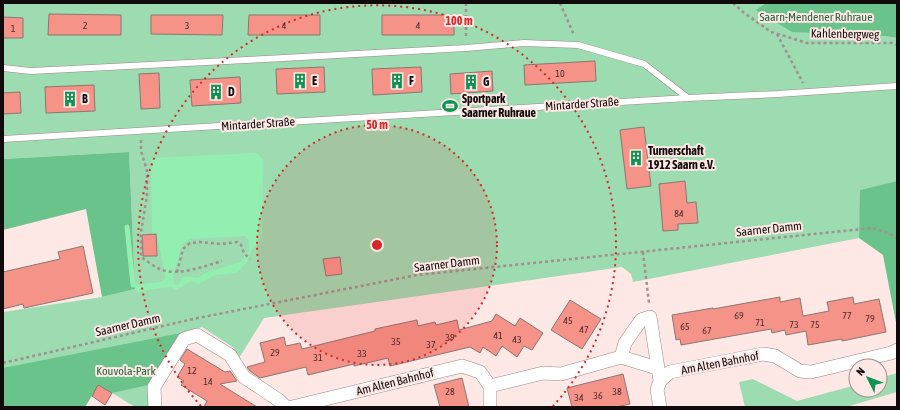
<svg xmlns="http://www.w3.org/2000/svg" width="900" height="410" font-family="'Asap Condensed',sans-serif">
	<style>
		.green { fill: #9ddbb1 }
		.forest { fill: #69c38a }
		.water { fill: #93eeb2; fill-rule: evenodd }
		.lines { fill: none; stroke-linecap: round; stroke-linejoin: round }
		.stream { stroke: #93eeb2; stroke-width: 5 }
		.building { fill: #f59388; stroke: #897673 }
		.service-casing { stroke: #9b8784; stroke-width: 7 }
		.minor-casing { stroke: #9b8784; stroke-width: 14 }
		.path { stroke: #a0908e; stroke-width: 2.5; stroke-dasharray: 3 3; stroke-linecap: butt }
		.service { stroke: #fff; stroke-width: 6 }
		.minor { stroke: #fff; stroke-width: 13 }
		.ring { fill: none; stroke: #d62828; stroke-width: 2; stroke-dasharray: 2 4 }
		.labels { text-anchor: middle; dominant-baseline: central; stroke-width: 4; stroke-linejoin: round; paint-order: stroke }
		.number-label { font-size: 10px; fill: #4a2c2a }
		.park-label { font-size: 12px; fill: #25653f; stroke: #fee8e5 }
		.street-label { font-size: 12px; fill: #110a0a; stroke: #fee8e5 }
		.poi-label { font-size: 12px; font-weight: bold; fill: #110a0a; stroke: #fee8e5; text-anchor: start }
		.centre { fill: #d62828; stroke: #fee8e5; stroke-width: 2 }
		.ring-label { font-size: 12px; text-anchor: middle; font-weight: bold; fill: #d62828; stroke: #fee8e5; stroke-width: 4; stroke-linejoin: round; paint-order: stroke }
	</style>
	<rect width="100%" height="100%" fill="#fee8e5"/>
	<path class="green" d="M 3,3 L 897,3 L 885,36 L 897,38 L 897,181 L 861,190 L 859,238 L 633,282 L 631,274 L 622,267 L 264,318 L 239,358 L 234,348 L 202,327 L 181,333 L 149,385 L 150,407 L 135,407 L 99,385 L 85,407 L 3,407 L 3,312 L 102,297 L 135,289 L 129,152 L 3,159 Z
		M 897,373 L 897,392 L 846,407 L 745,407 L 739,382 L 753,379 L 797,401 L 856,385 L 856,390 L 880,390 L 880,378 Z"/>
	<path class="forest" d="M 766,3 L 897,3 L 897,38 L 885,36 L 792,32 L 756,10 Z
		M 129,152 L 135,289 L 102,297 L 86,209 L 3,230 L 3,159 Z
		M 897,181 L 897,328 L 883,255 L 859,238 L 860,190 Z
		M 181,333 L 148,385 L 112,393 L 98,385 L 85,407 L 3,407 L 3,368 Z"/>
	<path class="water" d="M 257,153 L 263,160 L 262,237 L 258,244 L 251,251 L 247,262 L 237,273 L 215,275 L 199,284 L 192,281 L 176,290 L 169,287 L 137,292 L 133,285 L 161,282 L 166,278 L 157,235 L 152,234 L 151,158 ZM 245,236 L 249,240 L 249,251 L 240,262 L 205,273 L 198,278 L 190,277 L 183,277 L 179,284 L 175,285 L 173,278 L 182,245 L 190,239 Z"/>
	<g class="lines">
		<path class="stream" d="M 127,227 L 133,285"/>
	</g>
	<path class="building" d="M 49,14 L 121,15 L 121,35 L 48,35 Z
		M 151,15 L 223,15 L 222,35 L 151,34 Z
		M 249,15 L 320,15 L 320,35 L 248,35 Z
		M 382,15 L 454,15 L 454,35 L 382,35 Z
		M 3,17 L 23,18 L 23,38 L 3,38 Z
		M 595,61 L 596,81 L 525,85 L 524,65 Z
		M 324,67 L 325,92 L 277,94 L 276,69 Z
		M 421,67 L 422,92 L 373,95 L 372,69 Z
		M 492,71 L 493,91 L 451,94 L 450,74 Z
		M 159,73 L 160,108 L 141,109 L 139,74 Z
		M 240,77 L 241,103 L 192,106 L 190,80 Z
		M 94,85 L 95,111 L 46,113 L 45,87 Z
		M 20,92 L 21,113 L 3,114 L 3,93 Z
		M 644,127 L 651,186 L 627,189 L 620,130 Z
		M 685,181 L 687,203 L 696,202 L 698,223 L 678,224 L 678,230 L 663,231 L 659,184 Z
		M 156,234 L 157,256 L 143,256 L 142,235 Z
		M 83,246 L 93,293 L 24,308 L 23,304 L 3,309 L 3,272 L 60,259 L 58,252 Z
		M 340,257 L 342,274 L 326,276 L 323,259 Z
		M 780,297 L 780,302 L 800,298 L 803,316 L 829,311 L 827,302 L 853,297 L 854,304 L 879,299 L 886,332 L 842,341 L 842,339 L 808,345 L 806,331 L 786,335 L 785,330 L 772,333 L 771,329 L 681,345 L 680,339 L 676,340 L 672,315 L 713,308 L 713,309 Z
		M 570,300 L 601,319 L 582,349 L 551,330 Z
		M 496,314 L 515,326 L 520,318 L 543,333 L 532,350 L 524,346 L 517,357 L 502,346 L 496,356 L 483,347 L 480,353 L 470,347 L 390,366 L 388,358 L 354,366 L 354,364 L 308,375 L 306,367 L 260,378 L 250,371 L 247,367 L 265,362 L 260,343 L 284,337 L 286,346 L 300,343 L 302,349 L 375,331 L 375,329 L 417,320 L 418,326 L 435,322 L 436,325 L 457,320 L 459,330 L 492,321 Z
		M 187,349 L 225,372 L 230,371 L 237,381 L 220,384 L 257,407 L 204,407 L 207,401 L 181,385 L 184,381 L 177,377 L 185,364 L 180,360 Z
		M 623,374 L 630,404 L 616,407 L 572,407 L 567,388 Z
		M 462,378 L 469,407 L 440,407 L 434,385 Z
		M 98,385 L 112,393 L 105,405 L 92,396 Z"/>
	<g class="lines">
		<defs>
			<path id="service" d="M 3,68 L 31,71 L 265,59 L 466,48 L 524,43 L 578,45 L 644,64 L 688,98
				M 3,139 L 688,98 L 778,94 L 897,86"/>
			<path id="minor" d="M 621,357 L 625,343 L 641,320 L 650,317 L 660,381 L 657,390 L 660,407
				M 660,381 L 670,372 L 763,354 L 775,356 L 800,371 L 811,372 L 891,353 L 897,350
				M 155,407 L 154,387 L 184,339 L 197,335 L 230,355 L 244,377 L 280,401 L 286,407
				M 292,407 L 462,366 L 480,372 L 490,386 L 543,373 L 561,374 L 621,357 L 657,368
				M 490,407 L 490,386"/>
		</defs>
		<use href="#service" class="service-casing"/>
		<use href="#minor" class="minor-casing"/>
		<path class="path" d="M 466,3 L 466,37
			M 560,3 L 574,35
			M 733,3 L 743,12 L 771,32 L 807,43 L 892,43 L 897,45
			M 777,34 L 803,83
			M 141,140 L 141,151 L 147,171 L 147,196 L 141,232 L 141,257 C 147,261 153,266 160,269 C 177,277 205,266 222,261
			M 643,252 L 649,303
			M 177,272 L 183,249 L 190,243 L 200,242 L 221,244 L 237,242 L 241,245 L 244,253 L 250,259
			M 3,363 L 193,319 L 417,275 L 872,228 L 888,233 L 897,238"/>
		<use href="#service" class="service"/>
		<use href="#minor" class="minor"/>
	</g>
	<circle cx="377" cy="245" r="120" fill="#d62828" fill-opacity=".12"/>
	<g class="ring">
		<circle cx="377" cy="245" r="120"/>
		<path d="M201 406A239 239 0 1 1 553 406"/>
	</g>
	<defs>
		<symbol id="building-bare" viewBox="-9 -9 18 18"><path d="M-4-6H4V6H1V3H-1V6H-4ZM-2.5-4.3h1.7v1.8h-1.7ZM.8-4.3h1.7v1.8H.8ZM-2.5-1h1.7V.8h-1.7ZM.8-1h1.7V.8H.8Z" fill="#0b9453" stroke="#fee8e5" stroke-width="2.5" paint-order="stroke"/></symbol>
		<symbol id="stadium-bare" viewBox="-9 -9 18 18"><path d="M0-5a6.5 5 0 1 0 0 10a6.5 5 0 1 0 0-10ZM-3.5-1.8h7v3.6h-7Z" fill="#0b9453" stroke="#fee8e5" stroke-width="2.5" paint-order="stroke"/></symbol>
	</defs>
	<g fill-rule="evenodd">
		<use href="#building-bare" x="289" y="70" width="22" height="22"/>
		<use href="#building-bare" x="386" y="70" width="22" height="22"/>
		<use href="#building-bare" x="460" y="71" width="22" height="22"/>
		<use href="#building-bare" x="205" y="81" width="22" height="22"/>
		<use href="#building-bare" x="59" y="88" width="22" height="22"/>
		<use href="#stadium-bare" x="439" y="95" width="22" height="22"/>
		<use href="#building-bare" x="625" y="147" width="22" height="22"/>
	</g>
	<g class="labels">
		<g class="number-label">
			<text x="85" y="25">2</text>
			<text x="187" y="25">3</text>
			<text x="284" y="25">4</text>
			<text x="418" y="25">4</text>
			<text x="13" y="28">1</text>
			<text x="560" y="73">10</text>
			<text x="679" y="213">84</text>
			<text x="739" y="315">69</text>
			<text x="847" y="315">77</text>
			<text x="870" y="318">79</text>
			<text x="568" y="320">45</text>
			<text x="760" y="322">71</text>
			<text x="794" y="324">73</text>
			<text x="815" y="324">75</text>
			<text x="685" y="326">65</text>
			<text x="584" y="329">47</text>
			<text x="707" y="330">67</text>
			<text x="498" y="335">41</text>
			<text x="450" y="337">39</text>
			<text x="517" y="339">43</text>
			<text x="396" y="341">35</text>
			<text x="431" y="344">37</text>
			<text x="275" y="352">29</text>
			<text x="362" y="353">33</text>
			<text x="318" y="357">31</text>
			<text x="192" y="370">12</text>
			<text x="208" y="381">14</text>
			<text x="450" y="391">28</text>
			<text x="617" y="391">38</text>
			<text x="598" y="395">36</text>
			<text x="579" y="397">34</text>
		</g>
		<g class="park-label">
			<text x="816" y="17">Saarn-Mendener Ruhraue</text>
			<text x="126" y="371">Kouvola-Park</text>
		</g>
		<g class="street-label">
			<text transform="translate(845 34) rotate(1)">Kahlenbergweg</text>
			<text transform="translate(582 104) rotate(-4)">Mintarder Straße</text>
			<text transform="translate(258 124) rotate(-4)">Mintarder Straße</text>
			<text transform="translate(769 229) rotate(-6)">Saarner Damm</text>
			<text transform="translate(447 264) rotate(-7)">Saarner Damm</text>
			<text transform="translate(128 325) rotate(-13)">Saarner Damm</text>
			<text transform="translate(720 363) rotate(-11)">Am Alten Bahnhof</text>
			<text transform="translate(395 382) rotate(-14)">Am Alten Bahnhof</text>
		</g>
		<g class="poi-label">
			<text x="312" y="81">E</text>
			<text x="409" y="81">F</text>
			<text x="483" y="82">G</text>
			<text x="228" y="92">D</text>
			<text x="82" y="99">B</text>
			<text x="462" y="99">Sportpark<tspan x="462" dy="14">Saarner Ruhraue</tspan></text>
			<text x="648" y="151">Turnerschaft<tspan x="648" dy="14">1912 Saarn e.V.</tspan></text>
		</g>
	</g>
	<circle cx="377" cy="245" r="6" class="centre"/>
	<g class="ring-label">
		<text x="459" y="25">100 m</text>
		<text x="377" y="129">50 m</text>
	</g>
	<rect width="900" height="410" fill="none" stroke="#110a0a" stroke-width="8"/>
	<g transform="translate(868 378) rotate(312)"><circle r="19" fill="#fee8e5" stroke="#9f8f8d"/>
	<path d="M0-3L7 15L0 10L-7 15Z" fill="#0b9453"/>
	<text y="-6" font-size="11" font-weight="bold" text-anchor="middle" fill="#110a0a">N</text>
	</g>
</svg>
